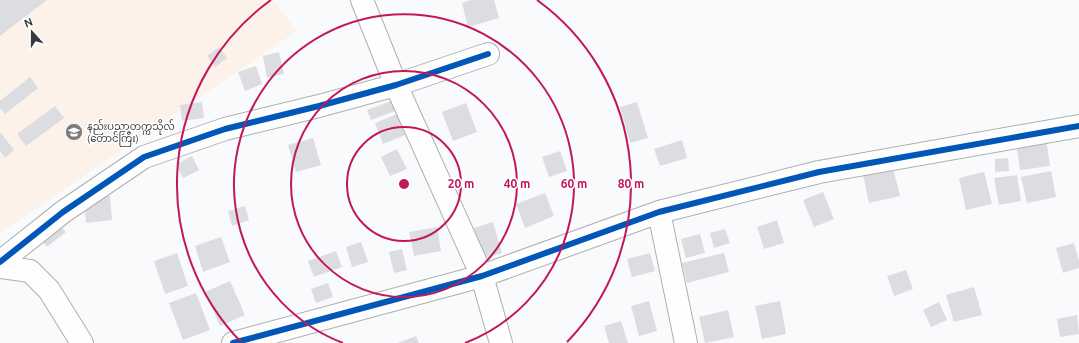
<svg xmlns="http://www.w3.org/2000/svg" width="1079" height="343" font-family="Ubuntu,'Noto Sans Myanmar',sans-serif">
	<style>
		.education { fill: #fcf2ea }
		.building { fill: #dcdde0 }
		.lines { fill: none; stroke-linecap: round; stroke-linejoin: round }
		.minor-casing { stroke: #aeafb2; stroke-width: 24 }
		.minor { stroke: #fefeff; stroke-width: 22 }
		.cycleway-casing { stroke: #fff; stroke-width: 8 }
		.cycleway { stroke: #0057b8; stroke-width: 6 }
		.ring { fill: none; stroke: #c2185b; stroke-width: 2 }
		.labels { text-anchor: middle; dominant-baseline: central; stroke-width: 3; stroke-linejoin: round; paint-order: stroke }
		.poi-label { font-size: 10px; fill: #38393d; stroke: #fff; text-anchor: start }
		.centre { fill: #c2185b; stroke: #fff; stroke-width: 2 }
		.ring-label { font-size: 12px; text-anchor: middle; font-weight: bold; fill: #c2185b; stroke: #fff; stroke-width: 3; stroke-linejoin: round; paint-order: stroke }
	</style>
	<rect width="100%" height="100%" fill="#f9fafc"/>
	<path class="education" d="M 0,0 L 273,0 L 297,31 L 0,233 Z"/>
	<path class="building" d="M 0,0 L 47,0 L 0,36 Z
		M 471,0 L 494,0 L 499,18 L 468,27 L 462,3 Z
		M 219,47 L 227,58 L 215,67 L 207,56 Z
		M 279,52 L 284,74 L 267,78 L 263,56 Z
		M 256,66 L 262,84 L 245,91 L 238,72 Z
		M 30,77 L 38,88 L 5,114 L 0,108 L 0,101 Z
		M 391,101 L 395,111 L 371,120 L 367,110 Z
		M 202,102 L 204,118 L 182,121 L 180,105 Z
		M 637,102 L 648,138 L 630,143 L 620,107 Z
		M 466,103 L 477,132 L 453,141 L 442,112 Z
		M 55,106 L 64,118 L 26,146 L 17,134 Z
		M 397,114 L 405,135 L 383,144 L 375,123 Z
		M 0,132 L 14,150 L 5,158 L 0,151 Z
		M 313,138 L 321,165 L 296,172 L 288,145 Z
		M 1046,138 L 1050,166 L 1020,170 L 1016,142 Z
		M 682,140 L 687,158 L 660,166 L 654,149 Z
		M 397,149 L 407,169 L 390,176 L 381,157 Z
		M 560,151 L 567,171 L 549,177 L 542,157 Z
		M 192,156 L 199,170 L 183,178 L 176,164 Z
		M 1008,158 L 1009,171 L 995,172 L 995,159 Z
		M 893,168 L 900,196 L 869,203 L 863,175 Z
		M 1051,171 L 1056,197 L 1027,203 L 1021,177 Z
		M 984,172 L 992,204 L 966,210 L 959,178 Z
		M 1017,175 L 1021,201 L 999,205 L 994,178 Z
		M 823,192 L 834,219 L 814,227 L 803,200 Z
		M 545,193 L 554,216 L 525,228 L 516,204 Z
		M 110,196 L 112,220 L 86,223 L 84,199 Z
		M 245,206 L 249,220 L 232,226 L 228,211 Z
		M 55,220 L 66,232 L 47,247 L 37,236 Z
		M 777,220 L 784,243 L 764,249 L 757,227 Z
		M 493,222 L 502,253 L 483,258 L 474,228 Z
		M 437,227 L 441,251 L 414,256 L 409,232 Z
		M 725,229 L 730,243 L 714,248 L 710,233 Z
		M 700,234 L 705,253 L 686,258 L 681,239 Z
		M 221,237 L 230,262 L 203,272 L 195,246 Z
		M 361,242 L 368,262 L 352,267 L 346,247 Z
		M 1074,243 L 1079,261 L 1079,268 L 1063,273 L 1056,248 Z
		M 402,249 L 407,270 L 394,273 L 389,252 Z
		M 336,251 L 342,267 L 314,277 L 308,261 Z
		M 177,253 L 188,286 L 165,294 L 154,261 Z
		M 650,253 L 655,271 L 632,277 L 627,259 Z
		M 724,253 L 729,272 L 687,283 L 682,263 Z
		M 906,270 L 913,289 L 894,296 L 887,276 Z
		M 230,281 L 245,315 L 220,326 L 205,292 Z
		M 328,283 L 333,297 L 316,303 L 311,289 Z
		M 974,287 L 982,315 L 954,322 L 946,295 Z
		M 196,293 L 210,330 L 183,340 L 169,303 Z
		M 649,301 L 657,331 L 639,336 L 631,306 Z
		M 780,301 L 786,334 L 762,339 L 755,306 Z
		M 939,302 L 947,320 L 931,327 L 923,310 Z
		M 728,310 L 734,337 L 705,343 L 699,317 Z
		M 1077,315 L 1079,334 L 1060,337 L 1057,319 Z
		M 621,321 L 628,343 L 609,343 L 604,326 Z
		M 416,336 L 419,343 L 398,343 Z"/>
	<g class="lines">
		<defs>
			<path id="minor" d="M 362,0 L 396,85 L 482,276 L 501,343
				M 659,212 L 686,343
				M 0,262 L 63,212 L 144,157 L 225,129 L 319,106 L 396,85 L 488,54
				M 0,267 L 30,271 L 49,290 L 82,343
				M 233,343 L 482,276 L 659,212 L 819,172 L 1079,126"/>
		</defs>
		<use href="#minor" class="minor-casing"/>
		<use href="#minor" class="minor"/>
		<defs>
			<path id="cycleway" d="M 0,262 L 63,212 L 144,157 L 225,129 L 319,106 L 396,85 L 488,54
				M 233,343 L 482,276 L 659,212 L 819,172 L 1079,126"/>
		</defs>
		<use href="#cycleway" class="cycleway-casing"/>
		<use href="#cycleway" class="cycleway"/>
	</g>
	<g class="ring">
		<circle cx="404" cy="184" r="57"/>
		<circle cx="404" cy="184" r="113"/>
		<path d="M343 343A170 170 0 1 1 465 343"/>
		<path d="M241 342A227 227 0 0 1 271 0M537 0A227 227 0 0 1 567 342"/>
	</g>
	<defs>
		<symbol id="university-disc" viewBox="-11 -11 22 22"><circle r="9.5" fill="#7c7d80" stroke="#fff"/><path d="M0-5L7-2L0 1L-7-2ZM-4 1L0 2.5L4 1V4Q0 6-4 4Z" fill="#fff"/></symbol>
	</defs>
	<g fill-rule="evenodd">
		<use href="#university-disc" x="64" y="122" width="20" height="20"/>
	</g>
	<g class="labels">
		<g class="poi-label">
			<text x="87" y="126">နည်းပညာတက္ကသိုလ်<tspan x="87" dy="12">(တောင်ကြီး)</tspan></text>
		</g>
	</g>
	<circle cx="404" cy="184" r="6" class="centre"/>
	<g class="ring-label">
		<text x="461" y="188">20 m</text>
		<text x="517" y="188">40 m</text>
		<text x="574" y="188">60 m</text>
		<text x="631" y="188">80 m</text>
	</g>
	<g transform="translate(32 32) rotate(339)" stroke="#ffffff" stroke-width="3" paint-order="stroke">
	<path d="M0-3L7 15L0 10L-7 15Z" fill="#38393d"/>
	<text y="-6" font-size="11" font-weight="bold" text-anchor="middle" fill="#38393d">N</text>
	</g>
</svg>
